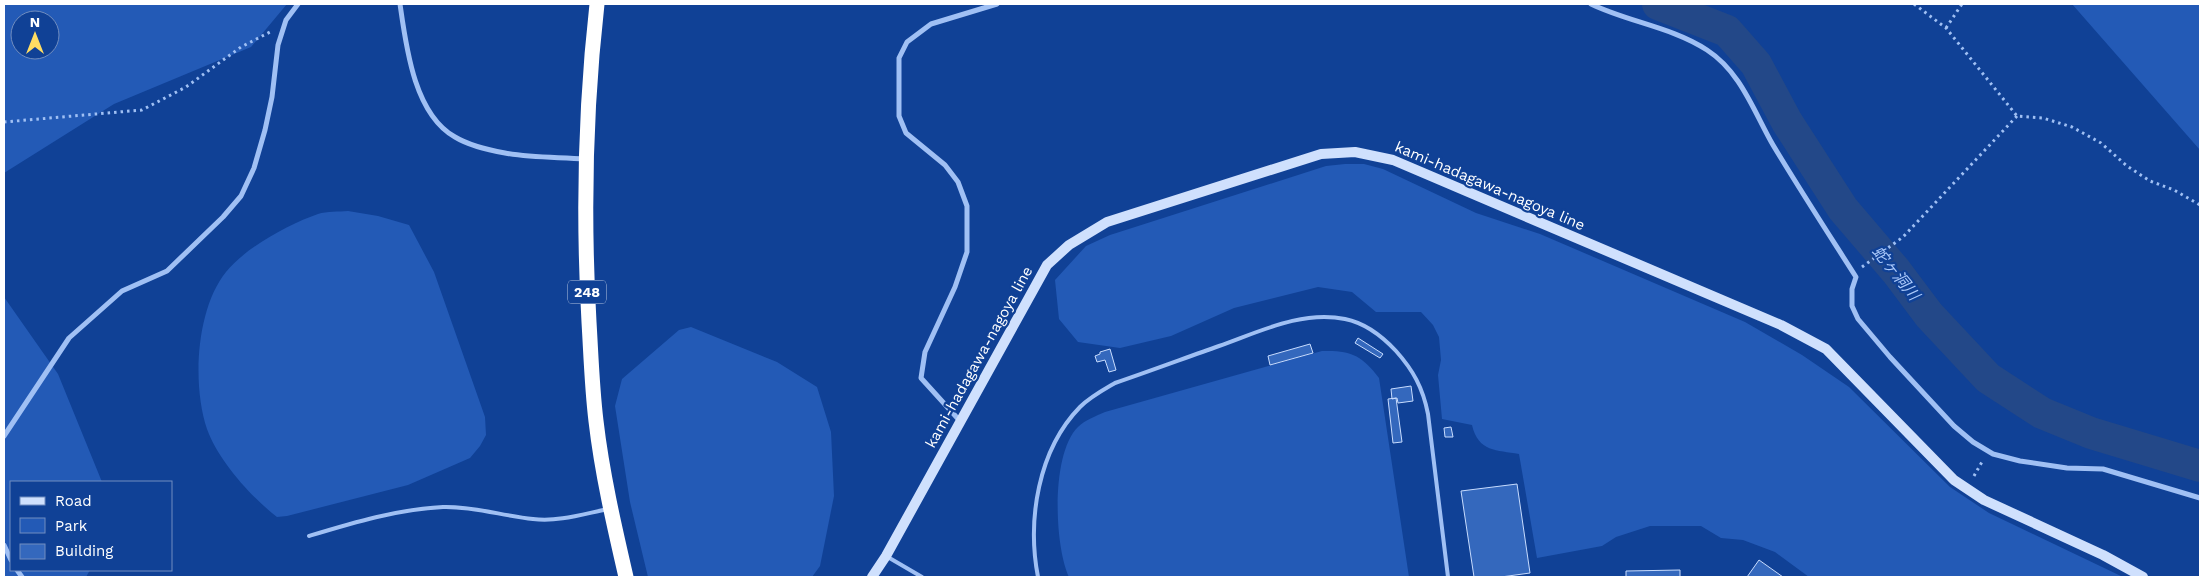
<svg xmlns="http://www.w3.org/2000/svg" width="2204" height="581" font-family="'Work Sans','Noto Sans JP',sans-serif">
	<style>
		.green { fill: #235ab6; fill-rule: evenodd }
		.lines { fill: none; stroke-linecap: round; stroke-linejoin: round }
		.river { stroke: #234888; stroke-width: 32 }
		.building { fill: #3468bd; stroke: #c8dcfe }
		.path { stroke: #a0c0f4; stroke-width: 3; stroke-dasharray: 2.5 4; stroke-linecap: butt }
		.lane { stroke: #a0c0f4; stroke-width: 4 }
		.street { stroke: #a0c0f4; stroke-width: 5 }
		.secondary { stroke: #cfe0fd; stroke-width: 10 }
		.highway { stroke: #fff; stroke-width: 15 }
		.labels { text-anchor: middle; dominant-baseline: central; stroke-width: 4.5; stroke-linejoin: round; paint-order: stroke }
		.shield { fill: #104196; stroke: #b7c6e0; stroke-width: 1 }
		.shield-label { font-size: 14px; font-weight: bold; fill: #fff }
		.street-label { font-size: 15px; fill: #fff; stroke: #104196 }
		.water-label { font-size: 16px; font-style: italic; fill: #accafb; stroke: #104196 }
	</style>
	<rect width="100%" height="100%" fill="#104196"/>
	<path class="green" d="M 4,4 L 287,4 L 251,47 L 114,104 L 4,173 ZM 20,20 L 50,20 L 50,50 L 20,50 Z
		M 2072,4 L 2200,4 L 2200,150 Z
		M 1345,164 L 1364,164 L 1383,169 L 1476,213 L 1540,234 L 1745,322 L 1802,355 L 1849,387 L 1950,487 L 1989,513 L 2123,577 L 1809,577 L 1775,552 L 1743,540 L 1721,538 L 1701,526 L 1650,526 L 1616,537 L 1602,546 L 1537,558 L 1519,454 C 1497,450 1478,452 1472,425 L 1442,419 L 1438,375 L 1441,360 L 1439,337 L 1433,325 L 1421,312 L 1376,312 L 1352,292 L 1318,287 L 1234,308 L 1171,336 L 1120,348 L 1078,342 L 1059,319 L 1055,280 L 1086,246 L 1110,235 L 1326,166 Z
		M 348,211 L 378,216 L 409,225 L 434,272 L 485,417 L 486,435 L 480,446 L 470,458 L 408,485 L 287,516 L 277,517 C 251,497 218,460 207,429 C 192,385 196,309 226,272 C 245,248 289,224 318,214 C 327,211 339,212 348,211 Z
		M 4,297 L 58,374 L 102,482 L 11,482 L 11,570 L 90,570 L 86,577 L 4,577 Z
		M 691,327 L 777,362 L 817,387 L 831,432 L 834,496 L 820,566 L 812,577 L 648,577 L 630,502 L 615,406 L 622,379 L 679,330 Z
		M 1322,351 C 1350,350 1362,355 1379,378 L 1409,577 L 1069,577 C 1054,545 1051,453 1078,427 C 1085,420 1096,416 1105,412 Z"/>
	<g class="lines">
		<path class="river" d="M 1658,4 L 1727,31 L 1756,64 L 1787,122 L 1843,209 L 1896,271 L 1929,315 L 1988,378 L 2042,413 L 2091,433 L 2200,466"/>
	</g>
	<path class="building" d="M 1358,338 L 1383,354 L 1380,358 L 1355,343 Z
		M 1310,344 L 1313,353 L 1270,365 L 1268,356 Z
		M 1110,349 L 1116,370 L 1109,372 L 1105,360 L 1097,362 L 1095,356 L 1100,354 L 1100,352 Z
		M 1411,386 L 1413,401 L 1398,403 L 1397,398 L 1392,399 L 1391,389 Z
		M 1396,398 L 1402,442 L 1393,443 L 1388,399 Z
		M 1451,427 L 1453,437 L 1445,437 L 1444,428 Z
		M 1517,484 L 1530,573 L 1501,577 L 1474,577 L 1461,491 Z
		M 1759,560 L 1783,577 L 1747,577 Z
		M 1680,570 L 1680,577 L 1626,577 L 1626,571 Z"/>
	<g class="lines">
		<path class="path" d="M 1914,4 L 1946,28 L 2017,116 L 2043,118 L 2072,127 L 2101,143 L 2127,166 L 2150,181 L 2174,190 L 2200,205
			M 1946,28 L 1962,4
			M 4,122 L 142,110 L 186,87 L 241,47 L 270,32
			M 1862,267 L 1903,237 L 2017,116
			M 1974,476 L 1983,460"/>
		<path class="lane" d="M 309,536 C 352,523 398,509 443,507 C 473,506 503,516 533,519 C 559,522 583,514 608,509
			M 886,556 L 922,577
			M 1038,577 C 1027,520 1038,450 1080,407 C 1090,397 1103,390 1115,383 C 1150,371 1185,358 1219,346 C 1259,332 1302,310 1345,319 C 1365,323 1382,336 1396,351 C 1413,370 1423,388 1428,414 L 1448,577"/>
		<path class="street" d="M 400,4 C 406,46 414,114 455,137 C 470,146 488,150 505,153 C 531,158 559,157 585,159
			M 1591,4 C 1628,22 1672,27 1707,50 C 1741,72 1754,112 1773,145 C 1800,190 1828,233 1856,277 L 1852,289 L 1852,306 L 1858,319 L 1890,357 L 1954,426 L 1973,442 L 1993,454 L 2020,461 L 2067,468 L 2103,469 L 2200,498
			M 960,421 L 921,378 L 925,352 L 955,287 L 967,252 L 967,206 L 958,182 L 945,165 L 906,133 L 899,116 L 899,58 L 907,42 L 931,24 L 997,4
			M 4,436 L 69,338 L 122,291 L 167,271 L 223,217 L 241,196 L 254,168 L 265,130 L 272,97 L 278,45 L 286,20 L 298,4
			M 4,545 L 11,560
			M 17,570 L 22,577"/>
		<path class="secondary" d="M 872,577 L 886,556 L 1047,265 L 1069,245 L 1107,222 L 1321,154 L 1355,152 L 1393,160 L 1781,325 L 1826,349 L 1954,480 L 1984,500 L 2103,555 L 2143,577"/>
		<path class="highway" d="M 597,4 C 585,110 583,215 589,322 C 591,355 592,388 596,421 C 602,473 614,525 626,577"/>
	</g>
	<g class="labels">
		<rect class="shield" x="568" y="280.5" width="38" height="23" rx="4"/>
		<g class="shield-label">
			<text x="587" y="292">248</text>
		</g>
		<g class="street-label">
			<text transform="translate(1490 186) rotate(23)">kami-hadagawa-nagoya line</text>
			<text transform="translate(979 357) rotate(-61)">kami-hadagawa-nagoya line</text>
		</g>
		<g class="water-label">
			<text transform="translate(1896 273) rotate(51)">蛇ヶ洞川</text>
		</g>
	</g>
	<rect width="2204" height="581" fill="none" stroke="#ffffff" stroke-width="10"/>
	<rect x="10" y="481" width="162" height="90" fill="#104196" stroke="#708dc0"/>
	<rect x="20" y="497" width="25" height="8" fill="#cfe0fd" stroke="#708dc0"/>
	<text x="55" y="506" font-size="15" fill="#ffffff">Road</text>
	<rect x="20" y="518" width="25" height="15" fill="#235ab6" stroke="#708dc0"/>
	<text x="55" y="531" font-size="15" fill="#ffffff">Park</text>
	<rect x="20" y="544" width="25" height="15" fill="#3468bd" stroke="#708dc0"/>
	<text x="55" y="556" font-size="15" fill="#ffffff">Building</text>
	<g transform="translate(35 35)"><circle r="24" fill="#104196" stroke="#708dc0"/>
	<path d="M0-4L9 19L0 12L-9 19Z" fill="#ffdd63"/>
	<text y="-8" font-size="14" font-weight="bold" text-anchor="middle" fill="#ffffff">N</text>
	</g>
</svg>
